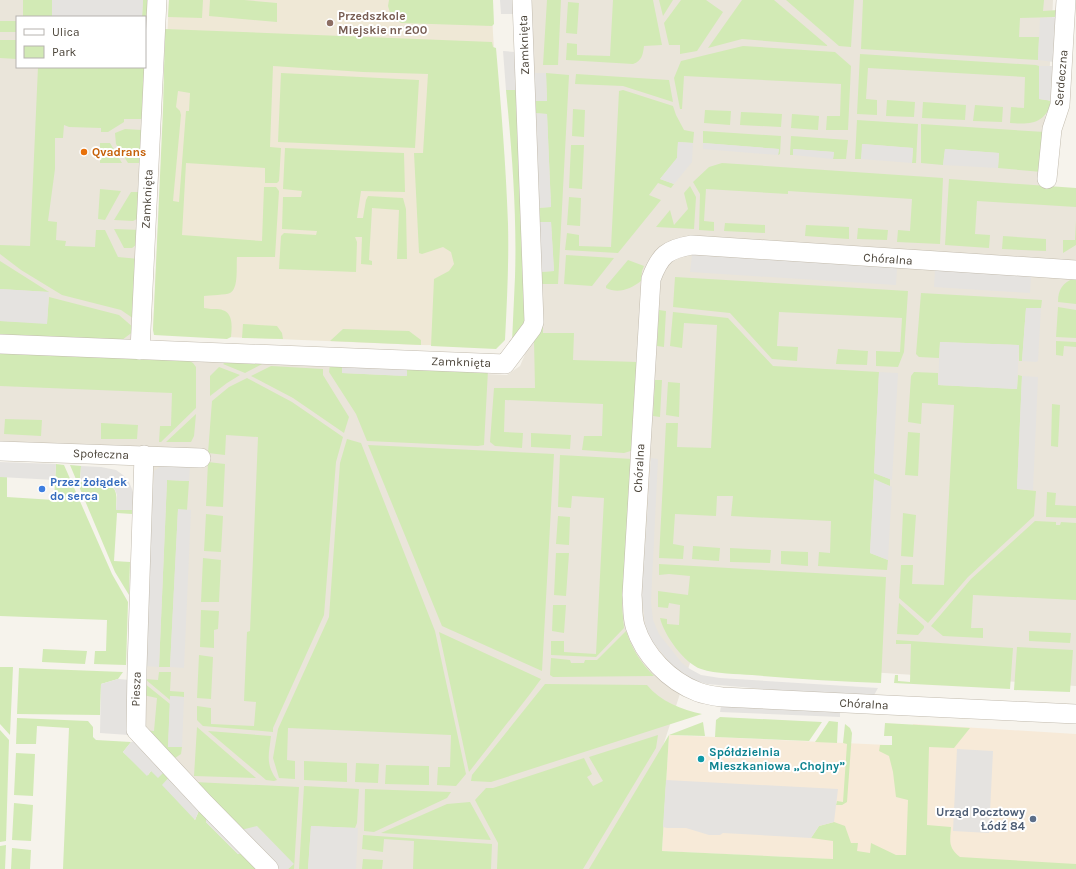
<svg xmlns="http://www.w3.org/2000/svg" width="1076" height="869" font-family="Karla,sans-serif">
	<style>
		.residential { fill: #eae5da }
		.commercial { fill: #f7ead8 }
		.education { fill: #efe8d6 }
		.green { fill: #d2eab5; fill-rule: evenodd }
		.parking { fill: #e5e3e0 }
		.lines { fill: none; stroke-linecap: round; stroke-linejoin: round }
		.street-casing { stroke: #c2bbae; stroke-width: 20 }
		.street { stroke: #fff; stroke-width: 19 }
		.education-dot { fill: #8d6e63; stroke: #fff; stroke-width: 1.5 }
		.food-dot { fill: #e8710a; stroke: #fff; stroke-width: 1.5 }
		.shop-dot { fill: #3f7fe0; stroke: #fff; stroke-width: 1.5 }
		.culture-dot { fill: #0f9aa8; stroke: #fff; stroke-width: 1.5 }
		.service-dot { fill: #5c6f8a; stroke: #fff; stroke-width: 1.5 }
		.labels { text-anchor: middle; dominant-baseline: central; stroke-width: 4; stroke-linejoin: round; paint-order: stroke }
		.education-label { font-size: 12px; font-weight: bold; fill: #785e54; stroke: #fff; text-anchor: start }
		.street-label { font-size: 12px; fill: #4b4439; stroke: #fff }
		.food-label { font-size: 12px; font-weight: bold; fill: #c56008; stroke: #fff; text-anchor: start }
		.shop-label { font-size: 12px; font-weight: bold; fill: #366cbe; stroke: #fff; text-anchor: start }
		.culture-label { font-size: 12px; font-weight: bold; fill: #0d838f; stroke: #fff; text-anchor: start }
		.service-label { font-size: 12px; font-weight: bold; fill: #4e5e75; stroke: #fff; text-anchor: end }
	</style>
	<rect width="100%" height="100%" fill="#f6f3ec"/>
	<path class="residential" d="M 0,0 L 144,0 L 144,17 L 17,17 L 17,67 L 143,67 L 136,358 L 507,375 L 520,366 L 542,314 L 531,0 L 1053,0 L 1048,104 L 1041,136 L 1039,169 L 1039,189 L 1076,192 L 1076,686 L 691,660 L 632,841 L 602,869 L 281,869 L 145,732 L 150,467 L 0,444 Z"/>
	<path class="commercial" d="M 913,724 L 1076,734 L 1076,869 L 1033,869 L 662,851 L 669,735 L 910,746 L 908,807 Z"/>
	<path class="education" d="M 169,0 L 491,0 L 505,228 L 494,346 L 421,345 L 156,334 L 153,330 Z"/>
	<path class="green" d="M 23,0 L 52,0 L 52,17 L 23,17 Z
		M 143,0 L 151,0 L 150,34 L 145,37 L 145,17 L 142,17 Z
		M 169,0 L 203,0 L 202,18 L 168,17 Z
		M 210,0 L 244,0 L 277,3 L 277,22 L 209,16 Z
		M 389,0 L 493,0 L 494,24 L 492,26 L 401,23 L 391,16 L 388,6 Z
		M 547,0 L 561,0 L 558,65 L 543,65 Z
		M 613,0 L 653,0 L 662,45 L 644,46 C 643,54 642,61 633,64 L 566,60 L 567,43 L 577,44 L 577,55 L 610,56 Z
		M 659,0 L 673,0 L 663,16 Z
		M 681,0 L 706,0 L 723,12 L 697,51 L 680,54 L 680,45 L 669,45 L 664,23 Z
		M 742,0 L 774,0 L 828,46 L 742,39 L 708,48 Z
		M 786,0 L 854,0 L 851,47 L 839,46 Z
		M 863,0 L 1044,0 L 1043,11 L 1058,10 L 1057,17 L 1020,18 L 1019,37 L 1039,37 L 1038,60 L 861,49 Z
		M 568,2 L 579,3 L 577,34 L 566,33 Z
		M 0,21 L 17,21 L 17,32 L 0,32 Z
		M 165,29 L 492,42 L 493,47 L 496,48 C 501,106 506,165 508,224 C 509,262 507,301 505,340 L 496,349 L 431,346 L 434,279 L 449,271 L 454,264 L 451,252 L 443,247 L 422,254 L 419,253 L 414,153 L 423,153 L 428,74 L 363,72 L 273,66 L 270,147 L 281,148 L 279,181 L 277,183 L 265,183 L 265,168 L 186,163 L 182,235 L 262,241 L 264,187 L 276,187 L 279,191 L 275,257 L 237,257 C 236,266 239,289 230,293 C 226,295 210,295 204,296 L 204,308 C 209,309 213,309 217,309 C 234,310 232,325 231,337 L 227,339 L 154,335 L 153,330 L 163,110 ZM 178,91 L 190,93 L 189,111 L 186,111 L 179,202 L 173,201 L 181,115 L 180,111 L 176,107 Z
		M 0,40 L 17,40 L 17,59 L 0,58 Z
		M 145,45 L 146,46 L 146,116 L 141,119 L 124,119 L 124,122 L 108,132 L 101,132 L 101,128 L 69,127 L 64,125 L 63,138 L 55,138 L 55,169 L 48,221 L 57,222 L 56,240 L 66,241 L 65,246 L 95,247 L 96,230 L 105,230 L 118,257 L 139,259 L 137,321 L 121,310 L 62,295 L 21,270 L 0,254 L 0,245 L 30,246 L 38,67 L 145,67 Z
		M 743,46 L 835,52 L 851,66 L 848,130 L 826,130 L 827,116 L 840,116 L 841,84 L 684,76 L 682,109 L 680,109 L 674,78 L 681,61 Z
		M 860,54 L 1036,65 L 1039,66 L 1039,99 L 1053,101 C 1044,123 1033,125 1010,123 L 1011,107 L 1024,108 L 1025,77 L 868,68 L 866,99 L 877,100 L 877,115 L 857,114 Z
		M 281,73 L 419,80 L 415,148 L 278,142 Z
		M 546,73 L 569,75 L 558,284 L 542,284 L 539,280 L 539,272 L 554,271 L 551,222 L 537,222 L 536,208 L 551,207 L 547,114 L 532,113 L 532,101 L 547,101 Z
		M 576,74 L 669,80 L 673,102 L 623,86 L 575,84 Z
		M 506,90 L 518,90 L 527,321 L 512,342 C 513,320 514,299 515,277 C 517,215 512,152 506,90 Z
		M 623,90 L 673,106 L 676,115 L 684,130 L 694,132 L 693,143 L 678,142 L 677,158 L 660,179 L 674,184 L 671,188 L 658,183 L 649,195 L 661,200 L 618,253 L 565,250 L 567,233 L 579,235 L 579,246 L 611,247 L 619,91 Z
		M 887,100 L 915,102 L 914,117 L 886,116 Z
		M 923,102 L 966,105 L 965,120 L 922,118 Z
		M 975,105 L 1003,107 L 1002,122 L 973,121 Z
		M 573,109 L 585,110 L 584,137 L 572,136 Z
		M 705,110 L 731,111 L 730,125 L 704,123 Z
		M 741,112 L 782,114 L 781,127 L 740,125 Z
		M 792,114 L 819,116 L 818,130 L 791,128 Z
		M 857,120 L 918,124 L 916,163 L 912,163 L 913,148 L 863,144 L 861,159 L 855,159 Z
		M 921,124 L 1045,132 L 1042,172 L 998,168 L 999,153 L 945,149 L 943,165 L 921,163 Z
		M 125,129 L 142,130 L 143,163 L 128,163 L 116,144 L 115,133 Z
		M 703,131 L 781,136 L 780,154 L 778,155 L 779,149 L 703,143 Z
		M 791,136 L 848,140 L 846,159 L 833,159 L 834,152 L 794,149 L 793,155 L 790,155 Z
		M 100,143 L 110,143 L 122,163 L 100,163 Z
		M 571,145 L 584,145 L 582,189 L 569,188 Z
		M 285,148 L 404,153 L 405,192 L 361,191 L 357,218 L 363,218 L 366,200 L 368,196 L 403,198 L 406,209 L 407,259 L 397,259 L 399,210 L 372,208 L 369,260 L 372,261 L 372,265 L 361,264 L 362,237 L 355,237 L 357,242 L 356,272 L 279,269 L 281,236 L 284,233 L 316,235 L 317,231 L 282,229 L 283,197 L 301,197 L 302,191 L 283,189 Z
		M 722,163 L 943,178 L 940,244 L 897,242 L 898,230 L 910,231 L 912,199 L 788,191 L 788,194 L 706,189 L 704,221 L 714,222 L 714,231 L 699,230 L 700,194 L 693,182 L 709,167 Z
		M 949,179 L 1076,188 L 1076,207 L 977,201 L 975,234 L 990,235 L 989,248 L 945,245 Z
		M 690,186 L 696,197 L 694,229 L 656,227 L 670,210 L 674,225 L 688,209 L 684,193 Z
		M 100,189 L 121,191 L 105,220 L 98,219 Z
		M 131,192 L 142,192 L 141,217 L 133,221 L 114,220 Z
		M 569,197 L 581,198 L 580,226 L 567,225 Z
		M 1076,221 L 1076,245 L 1063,253 L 1063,240 L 1075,240 Z
		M 725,223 L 765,225 L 765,233 L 724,231 Z
		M 806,225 L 849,227 L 849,239 L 805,236 Z
		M 858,228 L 888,230 L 887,240 L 857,239 Z
		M 114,229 L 141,230 L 140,242 L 132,248 L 124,248 Z
		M 1003,236 L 1046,239 L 1046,251 L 1002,249 Z
		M 566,255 L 614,258 L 592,286 L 564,284 Z
		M 628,260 L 644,266 L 642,271 L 641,281 C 631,289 618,294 606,288 L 606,286 Z
		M 0,261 L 49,292 L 0,289 Z
		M 675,277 L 908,291 L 904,352 L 898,367 L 876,366 L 876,351 L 900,352 L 902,318 L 779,312 L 777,346 L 798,347 L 797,361 L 772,359 L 730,313 L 673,307 Z
		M 1074,278 L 1076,278 L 1076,304 L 1058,302 C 1058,289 1063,283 1074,278 Z
		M 921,293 L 1042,300 L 1041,308 L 1026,308 L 1022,361 L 1019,361 L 1019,345 L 940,342 L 939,358 L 919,357 L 916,354 Z
		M 49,297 L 119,315 L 134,328 L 134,331 L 118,343 L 0,336 L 0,321 L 47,323 Z
		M 1058,307 L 1076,310 L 1076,338 L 1056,337 Z
		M 659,310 L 666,311 L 664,347 L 657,346 Z
		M 673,312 L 728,318 L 773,366 L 879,372 L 874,473 L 890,479 L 890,486 L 874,480 L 870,553 L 888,560 L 887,570 L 818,566 L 819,552 L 830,553 L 831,521 L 731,516 L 733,496 L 717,496 L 716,516 L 675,514 L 673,544 L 684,546 L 683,559 L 659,558 L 666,423 L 678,423 L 677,447 L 711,448 L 717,325 L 684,323 L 682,348 L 670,346 Z
		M 543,321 L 543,333 L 574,333 L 573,360 L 638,362 L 634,450 L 624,453 L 582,450 L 584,436 L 602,436 L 603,404 L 505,400 L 504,432 L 523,433 L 522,448 L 495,446 L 490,442 L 494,388 L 535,388 L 534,340 Z
		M 243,324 L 277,326 L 282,333 L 283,339 L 242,338 Z
		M 343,329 L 409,331 L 421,340 L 421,345 L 330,341 Z
		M 1056,341 L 1076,342 L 1076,347 L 1064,346 L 1063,356 L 1056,355 Z
		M 838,349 L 868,351 L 867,365 L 836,364 Z
		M 0,351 L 188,360 L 193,363 L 196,367 L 196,408 L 161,442 L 159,442 L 160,426 L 171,426 L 172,393 L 0,386 Z
		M 228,360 L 268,361 L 245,373 L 223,364 Z
		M 330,364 L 342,365 L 342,373 L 406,376 L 407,367 L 488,370 L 484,445 L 478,446 L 367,441 L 356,414 L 329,372 Z
		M 271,366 L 323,369 L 323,375 L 349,417 L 344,433 L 293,398 L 251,376 Z
		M 219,367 L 240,375 L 227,383 L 210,396 L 210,376 Z
		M 914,372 L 938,373 L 938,385 L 1017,389 L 1018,375 L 1022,376 L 1017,489 L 1036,491 L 1034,516 L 968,577 L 928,623 L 899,598 L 901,565 L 913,565 L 912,584 L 944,585 L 954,405 L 922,403 L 921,424 L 908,422 L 911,376 Z
		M 247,378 L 292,402 L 343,437 L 336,462 L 324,615 L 273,728 L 273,732 L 203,726 L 197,720 L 197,706 L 211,708 L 211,724 L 254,726 L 256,702 L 244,701 L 247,632 L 250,631 L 258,437 L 226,435 L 225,455 L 208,453 L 212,401 L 229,387 Z
		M 655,380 L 662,380 L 660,417 L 653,416 Z
		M 668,382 L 680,383 L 679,417 L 666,415 Z
		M 1052,404 L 1060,405 L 1058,447 L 1051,446 Z
		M 196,414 L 194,436 L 191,442 L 166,442 Z
		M 5,419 L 42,420 L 41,436 L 4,434 Z
		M 101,423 L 138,425 L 137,439 L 101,439 Z
		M 908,432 L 920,433 L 918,476 L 905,475 Z
		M 531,433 L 571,435 L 570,449 L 531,447 Z
		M 347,439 L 361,443 L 435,631 L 466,774 L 456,786 L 437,785 L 438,767 L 450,767 L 451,735 L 288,728 L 287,760 L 295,761 L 295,779 L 279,778 L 273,758 L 278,729 L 329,617 L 340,463 Z
		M 368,445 L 554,454 L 542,671 L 442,626 Z
		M 560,455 L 633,459 L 627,551 L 622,606 L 624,628 L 596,657 L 551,655 L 551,641 L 564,641 L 564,652 L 596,654 L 604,498 L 572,496 L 571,508 L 558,507 Z
		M 208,462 L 225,464 L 223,507 L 206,506 Z
		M 56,464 L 64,465 L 112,574 L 128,602 L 126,665 L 94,664 L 95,651 L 106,651 L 107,620 L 0,616 L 0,477 L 7,477 L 7,497 L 54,500 Z
		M 70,465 L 81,466 L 80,482 C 92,482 114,479 116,494 C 117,499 116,504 116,510 L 132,510 L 132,514 L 117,513 L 114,561 L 130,562 L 129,595 L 115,572 Z
		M 167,480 L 189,481 L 187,510 L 178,510 L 170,667 L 159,667 Z
		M 1047,492 L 1056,493 L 1055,505 L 1076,506 L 1076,518 L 1046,517 Z
		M 903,513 L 916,515 L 913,557 L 901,556 Z
		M 206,514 L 223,516 L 221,552 L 204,551 Z
		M 558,516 L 570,517 L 569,545 L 556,544 Z
		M 1035,521 L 1056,522 L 1056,525 L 1060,525 L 1061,522 L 1076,523 L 1076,600 L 973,595 L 971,628 L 983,628 L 983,638 L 943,636 L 931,626 L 971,579 Z
		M 693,546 L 720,548 L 719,561 L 692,559 Z
		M 730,548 L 771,550 L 770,563 L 730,562 Z
		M 781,551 L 808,552 L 808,566 L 781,564 Z
		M 556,553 L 569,553 L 566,596 L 554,595 Z
		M 203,558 L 221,560 L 219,602 L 201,602 Z
		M 659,564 L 886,577 L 881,683 C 838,681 795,679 752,675 C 737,674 716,674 701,669 C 684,663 664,635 660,618 L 667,619 L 667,624 L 679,625 L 680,605 L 669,603 L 668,608 L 658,607 L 658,591 L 688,595 L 690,576 L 669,574 L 659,575 Z
		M 899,603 L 924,626 L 924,628 L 918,635 L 897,634 Z
		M 553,605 L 566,605 L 564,633 L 552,631 Z
		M 201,610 L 219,611 L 218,629 L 214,630 L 214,648 L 200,647 Z
		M 626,631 C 632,649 641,663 654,676 L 553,677 L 550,675 L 551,658 L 570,660 L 571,663 L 584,663 L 585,660 L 597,660 Z
		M 1029,631 L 1071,633 L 1070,643 L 1029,641 Z
		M 439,632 L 541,679 L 530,694 L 469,772 Z
		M 896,640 L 1013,648 L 1010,689 L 894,683 L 895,675 L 898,675 L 898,681 L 910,682 L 911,644 L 896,644 Z
		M 1017,647 L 1073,650 L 1070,692 L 1014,690 Z
		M 43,649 L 87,651 L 85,664 L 42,662 Z
		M 199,655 L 213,657 L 211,699 L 197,698 Z
		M 0,667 L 13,667 L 10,735 L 0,724 Z
		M 19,668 L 123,672 L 118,679 L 101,684 L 100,715 L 17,714 Z
		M 159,672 L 171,672 L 170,691 L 184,692 L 184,697 L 170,696 L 170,700 L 145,679 L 158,680 Z
		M 144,683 L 170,704 L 168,747 L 182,747 L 181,754 L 175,758 L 142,730 L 154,731 L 157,698 L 143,695 Z
		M 545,684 L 647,685 C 660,701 682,710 702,714 L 491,782 L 471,781 L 472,775 Z
		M 720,717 L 822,722 L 809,741 L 715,737 L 716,720 Z
		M 17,718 L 88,721 L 93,727 L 93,737 L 96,740 L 131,742 L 123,752 L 148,775 L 151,771 L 165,771 L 195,820 L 200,808 L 206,815 L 206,822 L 238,854 L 246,854 L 261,869 L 63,869 L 69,728 L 37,726 L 36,744 L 16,744 Z
		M 829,721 L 838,722 L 837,743 L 815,742 Z
		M 703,722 L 705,736 L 669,735 L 662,851 L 833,859 L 833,841 L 811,838 L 819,826 L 834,822 L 845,826 L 851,843 L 858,843 L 857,851 L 870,853 L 871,843 L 896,855 L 906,855 L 908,800 L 896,797 L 893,772 L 889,756 L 879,751 L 880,745 L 892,745 L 892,736 L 884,736 L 885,723 L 970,728 L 954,748 L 929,747 L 927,825 L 951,827 C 950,842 948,847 960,857 L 1076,864 L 1076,869 L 589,869 L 669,735 Z
		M 845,724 L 850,728 L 852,733 L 847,802 L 842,805 L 836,805 L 837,801 L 843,802 L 847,744 L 843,743 Z
		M 197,727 L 256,778 L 194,776 Z
		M 0,730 L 9,740 L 6,841 L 0,842 Z
		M 208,731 L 271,736 C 269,754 265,764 277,780 L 274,781 L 266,780 Z
		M 658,735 L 656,748 L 583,869 L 497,869 L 498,843 L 475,800 L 486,788 L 493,788 L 584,758 L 592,774 L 587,777 L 593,786 L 603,781 L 589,757 Z
		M 16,753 L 35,754 L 33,796 L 14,795 Z
		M 304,761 L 347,763 L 347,782 L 304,780 Z
		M 356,763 L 379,764 L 378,783 L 355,782 Z
		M 386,765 L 429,766 L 429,785 L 385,784 Z
		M 194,782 L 299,787 L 294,869 L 288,869 L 293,864 L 241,830 Z
		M 304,786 L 359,789 L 357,823 L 355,828 L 311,826 L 308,869 L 299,869 Z
		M 365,789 L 451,792 L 447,798 L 374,832 L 364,831 Z
		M 470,802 L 491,840 L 381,833 L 447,804 Z
		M 14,803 L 33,805 L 31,841 L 12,840 Z
		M 363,835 L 492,844 L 491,869 L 413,869 L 414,841 L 384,839 L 383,852 L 362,849 Z
		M 6,845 L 5,869 L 0,869 L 0,846 Z
		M 12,848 L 31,850 L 30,869 L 11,869 Z
		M 363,859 L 383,860 L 382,869 L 362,869 Z"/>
	<path class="parking" d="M 52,0 L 143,0 L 142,17 L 52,17 Z
		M 500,0 L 514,0 L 514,14 L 501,14 Z
		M 1057,17 L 1054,62 L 1038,60 L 1040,18 Z
		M 503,51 L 515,52 L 518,90 L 506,90 Z
		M 1039,66 L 1054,66 L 1053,101 L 1039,99 Z
		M 532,73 L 546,73 L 547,101 L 532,101 Z
		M 532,113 L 547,114 L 551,207 L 536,208 Z
		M 678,142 L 693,143 L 692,162 L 674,184 L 660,179 L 677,158 Z
		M 703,143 L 779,149 L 778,155 L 703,149 Z
		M 862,144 L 913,148 L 912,163 L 861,159 Z
		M 793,149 L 834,152 L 833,159 L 793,155 Z
		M 945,149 L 999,153 L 998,168 L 943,165 Z
		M 537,222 L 551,222 L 554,271 L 539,272 Z
		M 692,255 L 897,268 L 896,285 L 690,272 Z
		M 935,270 L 1031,276 L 1030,293 L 934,287 Z
		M 0,289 L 49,292 L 47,324 L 0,321 Z
		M 1026,308 L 1041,308 L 1038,361 L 1036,362 L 1022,361 Z
		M 940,342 L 1019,345 L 1017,389 L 938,385 Z
		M 342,365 L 407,367 L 407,376 L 342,373 Z
		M 879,372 L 898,373 L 892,480 L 874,473 Z
		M 1022,376 L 1038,377 L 1033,490 L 1017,489 Z
		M 651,458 L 658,459 L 651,601 L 653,620 L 659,634 L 682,663 L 690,669 L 701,675 L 720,678 L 878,688 L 873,697 L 785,691 L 707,684 L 692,680 L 677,671 L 650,639 L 645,624 L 642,597 L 643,576 Z
		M 0,462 L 56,464 L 55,480 L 0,477 Z
		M 163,465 L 190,466 L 189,481 L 167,480 L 159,667 L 145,666 L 154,471 Z
		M 81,466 L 101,467 L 116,470 L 123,475 L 129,482 L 132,489 L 134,496 L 132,510 L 116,510 L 117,495 L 115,490 L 107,483 L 80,482 Z
		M 874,479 L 892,487 L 888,560 L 870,553 Z
		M 178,509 L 191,510 L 184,668 L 170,667 Z
		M 118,679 L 143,681 L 129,735 L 100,733 L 101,684 Z
		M 170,696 L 184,697 L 182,747 L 168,747 Z
		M 721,706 L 840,711 L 840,717 L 720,712 Z
		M 135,741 L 165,771 L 158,778 L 151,771 L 147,776 L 123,752 L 131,742 Z
		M 957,749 L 993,751 L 989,833 L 953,831 Z
		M 170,776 L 200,808 L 195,820 L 162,785 Z
		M 666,780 L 838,789 L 834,822 L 819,826 L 811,838 L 723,833 L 720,835 L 709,835 L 686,828 L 667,828 L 663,827 Z
		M 206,815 L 246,854 L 238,854 L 206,822 Z
		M 257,826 L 294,864 L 288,869 L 279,869 L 241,830 Z
		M 311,826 L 358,828 L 356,869 L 308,869 Z"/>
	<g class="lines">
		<defs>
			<path id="street" d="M 1047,179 L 1052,129 L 1060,105 L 1066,0
				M 1076,270 L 692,245 C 667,249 660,255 651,279 L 632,595 C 633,605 632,616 635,626 C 644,655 669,681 698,692 C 706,695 714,696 722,697 L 1076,714
				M 0,344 L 505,364 L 532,328 L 534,322 L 522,0
				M 140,350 L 157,0
				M 0,451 L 201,458
				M 144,455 L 137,669 L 136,730 L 205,804 L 269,869"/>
		</defs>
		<use href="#street" class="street-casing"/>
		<use href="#street" class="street"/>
	</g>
	<circle class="education-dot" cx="330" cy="23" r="4"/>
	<circle class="food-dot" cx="84" cy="152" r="4"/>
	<circle class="shop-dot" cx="42" cy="489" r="4"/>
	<circle class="culture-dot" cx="701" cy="759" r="4"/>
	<circle class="service-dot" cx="1033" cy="819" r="4"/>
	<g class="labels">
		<g class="education-label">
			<text x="338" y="16">Przedszkole<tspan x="338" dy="14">Miejskie nr 200</tspan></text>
		</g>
		<g class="street-label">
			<text transform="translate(524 45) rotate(-92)">Zamknięta</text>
			<text transform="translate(1061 78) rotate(-85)">Serdeczna</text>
			<text transform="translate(147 199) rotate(-87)">Zamknięta</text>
			<text transform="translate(888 259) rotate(4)">Chóralna</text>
			<text transform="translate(461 362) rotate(2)">Zamknięta</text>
			<text transform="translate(101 454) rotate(2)">Społeczna</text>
			<text transform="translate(639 468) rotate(-87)">Chóralna</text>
			<text transform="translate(136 689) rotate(-88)">Piesza</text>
			<text transform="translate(864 704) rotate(3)">Chóralna</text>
		</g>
		<g class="food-label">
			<text x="92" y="152">Qvadrans</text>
		</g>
		<g class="shop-label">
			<text x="50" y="482">Przez żołądek<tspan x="50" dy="14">do serca</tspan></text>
		</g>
		<g class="culture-label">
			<text x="709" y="752">Spółdzielnia<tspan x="709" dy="14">Mieszkaniowa „Chojny”</tspan></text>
		</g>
		<g class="service-label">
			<text x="1025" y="812">Urząd Pocztowy<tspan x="1025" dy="14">Łódź 84</tspan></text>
		</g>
	</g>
	<rect x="16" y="16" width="130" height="52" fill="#ffffff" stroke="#b7b4b0"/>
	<rect x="24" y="29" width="20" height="6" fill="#ffffff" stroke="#b7b4b0"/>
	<text x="52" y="36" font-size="12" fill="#4b4439">Ulica</text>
	<rect x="24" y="46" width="20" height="12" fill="#d2eab5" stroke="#b7b4b0"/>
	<text x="52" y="56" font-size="12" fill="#4b4439">Park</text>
</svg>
